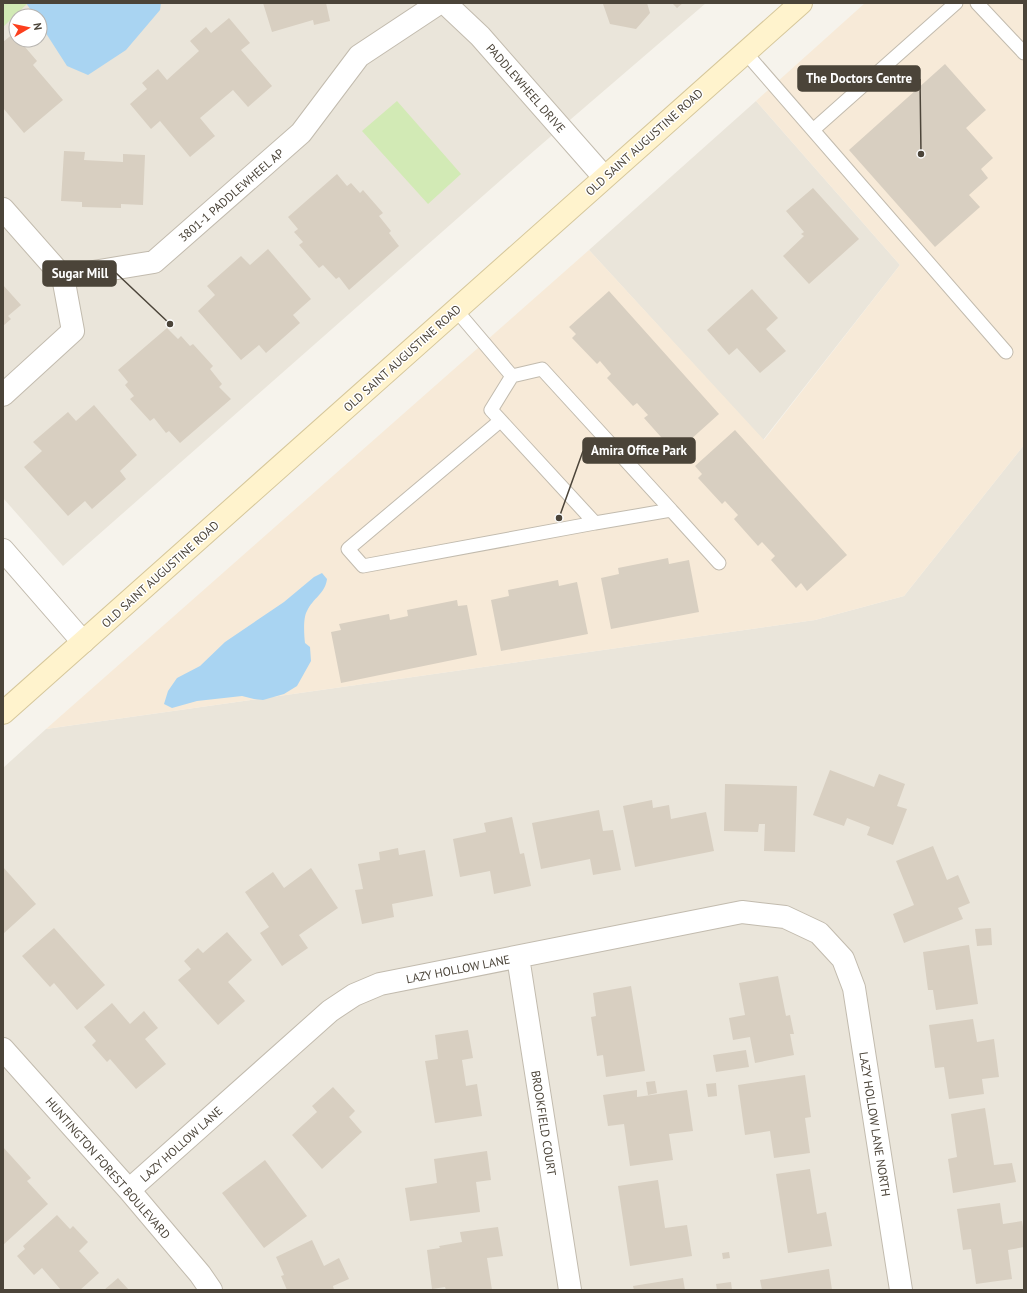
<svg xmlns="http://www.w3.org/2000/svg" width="1027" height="1293" font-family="'PT Sans',sans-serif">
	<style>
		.residential { fill: #eae5da; fill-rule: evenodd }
		.commercial { fill: #f7ead8 }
		.green { fill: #d2eab5 }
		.water { fill: #a9d4f2 }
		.building { fill: #d8cfc1 }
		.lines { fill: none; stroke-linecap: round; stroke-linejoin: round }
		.service-casing { stroke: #c2bbae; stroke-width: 15 }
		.minor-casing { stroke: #c2bbae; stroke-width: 24 }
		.tertiary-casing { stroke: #c2bbae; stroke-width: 24 }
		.secondary-casing { stroke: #d6c79b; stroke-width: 24 }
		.service { stroke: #fff; stroke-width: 13 }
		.minor { stroke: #fff; stroke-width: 22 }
		.tertiary { stroke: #fff; stroke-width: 22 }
		.secondary { stroke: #fff3cd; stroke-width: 22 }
		.labels { text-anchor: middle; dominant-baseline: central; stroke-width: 3; stroke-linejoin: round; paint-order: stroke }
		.street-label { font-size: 12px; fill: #4b4439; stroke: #fff }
		.leader { fill: none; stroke: #4b4439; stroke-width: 1.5 }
		.callout-dot { fill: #4b4439; stroke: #fff; stroke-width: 1.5 }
		.callout { fill: #4b4439; stroke: #4b4439; stroke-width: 1.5 }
		.callout-label { font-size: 13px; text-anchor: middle; font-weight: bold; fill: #fff }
	</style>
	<rect width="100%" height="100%" fill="#f6f3ec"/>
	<path class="residential" d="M 3,3 L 706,3 L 535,150 L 63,566 L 3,498 ZM 16,16 L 40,16 L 40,40 L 16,40 Z
		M 756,101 L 900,265 L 763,440 L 589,250 Z
		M 1024,445 L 1024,1290 L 3,1290 L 3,768 L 46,729 L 815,620 L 904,596 Z"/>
	<path class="commercial" d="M 865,3 L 1024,3 L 1024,445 L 904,596 L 815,620 L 46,729 L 589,250 L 764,440 L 900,265 L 756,101 Z"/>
	<path class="green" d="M 3,3 L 26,3 L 27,4 L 3,27 Z
		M 397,101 L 461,174 L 428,204 L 362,131 Z"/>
	<path class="water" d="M 26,3 L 161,3 L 160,10 L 126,50 L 88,75 L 67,66 L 40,24 L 40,16 L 35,16 Z
		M 322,573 L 327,579 C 325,594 313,598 307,611 C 303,618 304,634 305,643 L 310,647 L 311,661 L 297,686 L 284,694 L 263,700 L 254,699 L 242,696 L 197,701 L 172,708 L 164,704 L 168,691 L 177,678 L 200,666 L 225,642 L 284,602 L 314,577 Z"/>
	<path class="building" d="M 263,3 L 326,3 L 330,21 L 314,25 L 313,20 L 272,32 Z
		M 604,3 L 647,3 L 650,13 L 636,29 L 610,24 L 603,4 Z
		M 672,3 L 683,3 L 677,8 Z
		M 229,18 L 250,43 L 241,50 L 272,86 L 248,107 L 233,90 L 200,118 L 215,136 L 190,157 L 160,121 L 151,129 L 130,104 L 147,89 L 142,83 L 158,69 L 167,80 L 199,51 L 190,41 L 206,27 L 211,33 Z
		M 14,33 L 16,36 L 16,40 L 19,40 L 37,61 L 33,65 L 63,100 L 24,133 L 3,108 L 3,42 Z
		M 945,64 L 986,110 L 966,128 L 993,158 L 981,169 L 988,178 L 969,195 L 980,207 L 935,247 L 849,150 Z
		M 64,151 L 85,152 L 84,160 L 123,162 L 123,154 L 145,155 L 143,205 L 121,204 L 121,208 L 82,207 L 82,202 L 61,201 Z
		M 337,174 L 347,186 L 351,183 L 360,193 L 363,190 L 383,213 L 379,216 L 391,231 L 389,233 L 399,246 L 349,290 L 339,277 L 336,279 L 323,265 L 319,268 L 299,245 L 303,242 L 294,232 L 298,229 L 288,217 Z
		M 813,188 L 859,239 L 809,284 L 783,256 L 804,236 L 801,234 L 804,232 L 786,211 Z
		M 268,249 L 311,299 L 293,315 L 300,323 L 266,353 L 259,345 L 241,360 L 198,311 L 215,295 L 207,286 L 241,256 L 250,265 Z
		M 3,285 L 21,305 L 8,316 L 11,319 L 3,326 Z
		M 752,289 L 778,318 L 766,329 L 786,351 L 760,373 L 737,348 L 729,355 L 707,330 Z
		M 609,291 L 719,414 L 680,449 L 674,442 L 669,446 L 644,418 L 648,415 L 637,403 L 633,406 L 607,378 L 611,374 L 600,361 L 597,364 L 572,338 L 576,334 L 569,327 Z
		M 167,328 L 178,339 L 181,336 L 190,346 L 193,344 L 213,366 L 210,369 L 222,384 L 219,387 L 231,399 L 180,443 L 169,431 L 166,433 L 154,418 L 150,421 L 130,399 L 134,396 L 125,385 L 128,382 L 118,370 Z
		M 94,405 L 137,455 L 120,471 L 126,479 L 92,509 L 85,501 L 68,516 L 24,467 L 42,451 L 33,442 L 68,412 L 76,421 Z
		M 735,430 L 847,555 L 807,591 L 801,583 L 796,588 L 771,560 L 775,556 L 762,542 L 758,546 L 734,519 L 738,515 L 725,501 L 722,504 L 698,478 L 702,474 L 695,466 Z
		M 668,558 L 669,564 L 689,560 L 699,612 L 611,629 L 601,578 L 619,574 L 618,568 Z
		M 558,580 L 559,586 L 577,582 L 588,634 L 501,651 L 491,600 L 509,596 L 508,590 Z
		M 457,600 L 458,606 L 467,605 L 477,655 L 341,683 L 331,632 L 341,630 L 339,624 L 389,614 L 390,620 L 408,616 L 407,610 Z
		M 830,770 L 874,787 L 879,774 L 905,784 L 897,806 L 907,809 L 893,845 L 867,835 L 870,827 L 847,818 L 844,826 L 813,815 Z
		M 725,784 L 797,786 L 795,852 L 764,851 L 765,824 L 759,824 L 758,832 L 724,831 Z
		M 652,800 L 653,808 L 669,805 L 671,819 L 706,812 L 714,851 L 635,867 L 623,806 Z
		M 599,810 L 603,831 L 613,830 L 621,870 L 593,875 L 590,859 L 541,869 L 532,823 Z
		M 512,817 L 520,854 L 524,853 L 531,886 L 494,894 L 490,871 L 460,877 L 453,839 L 486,832 L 484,823 Z
		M 933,846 L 947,880 L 958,875 L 970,903 L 958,908 L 963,919 L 904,943 L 893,914 L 914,905 L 896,861 Z
		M 398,848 L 399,855 L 425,850 L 433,896 L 392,904 L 394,917 L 362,924 L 355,890 L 363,889 L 358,864 L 380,860 L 379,852 Z
		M 3,867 L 36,904 L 3,934 Z
		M 311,868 L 338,908 L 299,935 L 308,948 L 282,966 L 260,933 L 269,927 L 245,892 L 273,872 L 284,888 Z
		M 54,928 L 105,985 L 77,1010 L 54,983 L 50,987 L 22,956 Z
		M 991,928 L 992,945 L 977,946 L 975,929 Z
		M 227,932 L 252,960 L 228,982 L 245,1001 L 218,1025 L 178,980 L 191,969 L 184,961 L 198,948 L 203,953 Z
		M 969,945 L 978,1004 L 936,1010 L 933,990 L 928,990 L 923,952 Z
		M 778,976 L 786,1016 L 790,1015 L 794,1034 L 790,1034 L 794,1055 L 755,1063 L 750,1037 L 733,1040 L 729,1018 L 745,1015 L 739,983 Z
		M 631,986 L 645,1071 L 606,1077 L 603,1055 L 597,1056 L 591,1017 L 596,1016 L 593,993 Z
		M 112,1003 L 130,1024 L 144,1011 L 158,1028 L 145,1039 L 166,1064 L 136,1089 L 110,1059 L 107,1062 L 92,1045 L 96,1041 L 84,1027 Z
		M 973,1019 L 977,1042 L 994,1039 L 999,1077 L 982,1079 L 984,1094 L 949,1099 L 944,1067 L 935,1068 L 929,1025 Z
		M 468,1030 L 473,1058 L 462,1060 L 466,1086 L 477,1084 L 482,1116 L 435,1123 L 425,1061 L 438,1059 L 435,1035 Z
		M 746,1050 L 749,1067 L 716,1072 L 713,1055 Z
		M 805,1075 L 811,1117 L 805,1118 L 810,1153 L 774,1158 L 770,1131 L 745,1135 L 738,1085 Z
		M 655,1081 L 657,1093 L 648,1095 L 646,1082 Z
		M 716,1083 L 717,1096 L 708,1097 L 706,1084 Z
		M 333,1087 L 355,1111 L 349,1117 L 362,1132 L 322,1169 L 292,1135 L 317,1112 L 312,1106 Z
		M 637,1090 L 637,1097 L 687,1090 L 693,1131 L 669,1134 L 673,1160 L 630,1166 L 624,1124 L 608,1126 L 603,1095 Z
		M 985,1108 L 994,1165 L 1012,1163 L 1016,1182 L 953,1193 L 948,1159 L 957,1157 L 951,1114 Z
		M 3,1147 L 31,1178 L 27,1181 L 48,1204 L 3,1245 Z
		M 487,1151 L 491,1180 L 476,1182 L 480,1212 L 410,1221 L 405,1188 L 437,1183 L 434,1159 Z
		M 265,1160 L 307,1216 L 264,1248 L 222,1193 Z
		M 810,1169 L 817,1214 L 826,1212 L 832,1246 L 788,1253 L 776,1174 Z
		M 658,1180 L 665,1228 L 687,1225 L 692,1256 L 630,1266 L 618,1186 Z
		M 1000,1203 L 1003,1224 L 1022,1221 L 1024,1233 L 1024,1247 L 1008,1250 L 1012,1279 L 976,1284 L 971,1249 L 963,1250 L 957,1209 Z
		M 57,1215 L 70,1229 L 73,1226 L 88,1242 L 79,1251 L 99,1273 L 80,1290 L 61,1290 L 42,1268 L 34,1275 L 17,1256 L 25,1249 L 23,1246 Z
		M 498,1227 L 503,1256 L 487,1258 L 492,1290 L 446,1290 L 445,1287 L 432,1289 L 427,1250 L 440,1248 L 439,1246 L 462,1242 L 460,1232 Z
		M 312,1240 L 324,1266 L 339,1258 L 349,1279 L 333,1286 L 334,1290 L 287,1290 L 281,1276 L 284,1275 L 276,1257 Z
		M 729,1252 L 730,1258 L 723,1259 L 722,1253 Z
		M 829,1269 L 832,1290 L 762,1290 L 760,1280 Z
		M 118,1278 L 129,1290 L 104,1290 Z
		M 683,1278 L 685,1290 L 634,1290 L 633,1286 Z
		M 731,1282 L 732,1290 L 717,1290 L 716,1284 Z"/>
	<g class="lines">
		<defs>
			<path id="service" d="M 977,3 L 1024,53
				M 745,52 L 1006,352
				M 813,130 L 956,3
				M 456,310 L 512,376 L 491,410 L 595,523 L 363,566 L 348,549 L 500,421
				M 512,376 L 542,369 L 671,510 L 595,523
				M 671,510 L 719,563"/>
			<path id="minor" d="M 445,3 L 480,36 L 604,177
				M 3,209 L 63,277
				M 63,277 L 154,262 L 301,133 L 359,56 L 439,3
				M 3,395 L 73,331 L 63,277
				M 518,957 L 570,1290
				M 3,1049 L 129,1190 L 200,1274 L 211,1290
				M 129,1190 L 330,1011 L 354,995 L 380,984 L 742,912 L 785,917 L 819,933 L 843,959 L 854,988 L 901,1290"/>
			<path id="tertiary" d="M 3,550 L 83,642"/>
			<path id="secondary" d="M 3,713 L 801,3"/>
		</defs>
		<use href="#service" class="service-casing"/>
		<use href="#minor" class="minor-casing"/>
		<use href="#tertiary" class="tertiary-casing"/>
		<use href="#secondary" class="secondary-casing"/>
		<use href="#service" class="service"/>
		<use href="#minor" class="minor"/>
		<use href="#tertiary" class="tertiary"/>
		<use href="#secondary" class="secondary"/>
	</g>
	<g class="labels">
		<g class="street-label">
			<text transform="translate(526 88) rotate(49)">PADDLEWHEEL DRIVE</text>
			<text transform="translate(644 142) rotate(-42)">OLD SAINT AUGUSTINE ROAD</text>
			<text transform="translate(231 195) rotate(-41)">3801-1 PADDLEWHEEL AP</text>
			<text transform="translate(402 358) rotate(-42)">OLD SAINT AUGUSTINE ROAD</text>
			<text transform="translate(160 574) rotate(-42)">OLD SAINT AUGUSTINE ROAD</text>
			<text transform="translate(458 969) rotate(-11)">LAZY HOLLOW LANE</text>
			<text transform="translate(544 1123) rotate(81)">BROOKFIELD COURT</text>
			<text transform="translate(875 1124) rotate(81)">LAZY HOLLOW LANE NORTH</text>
			<text transform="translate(181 1144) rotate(-42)">LAZY HOLLOW LANE</text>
			<text transform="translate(108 1168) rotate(49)">HUNTINGTON FOREST BOULEVARD</text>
		</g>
	</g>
	<path class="leader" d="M921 154L920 79M170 324L116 273M559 518L583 451"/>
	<g class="callout-dot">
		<circle cx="921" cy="154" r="4"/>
		<circle cx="170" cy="324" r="4"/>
		<circle cx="559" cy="518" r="4"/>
	</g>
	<g class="callout">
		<rect x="798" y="66" width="122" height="25" rx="4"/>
		<rect x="43" y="261" width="73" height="25" rx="4"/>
		<rect x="583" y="438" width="112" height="25" rx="4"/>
	</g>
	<g class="callout-label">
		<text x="859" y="83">The Doctors Centre</text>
		<text x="80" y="278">Sugar Mill</text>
		<text x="639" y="455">Amira Office Park</text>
	</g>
	<rect width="1027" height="1293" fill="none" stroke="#4b4439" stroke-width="8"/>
	<g transform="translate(28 28) rotate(81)"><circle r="19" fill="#ffffff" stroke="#b7b4b0"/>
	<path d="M0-3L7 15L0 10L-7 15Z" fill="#fc3f1d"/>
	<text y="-6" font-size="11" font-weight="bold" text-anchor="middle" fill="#4b4439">N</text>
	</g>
</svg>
